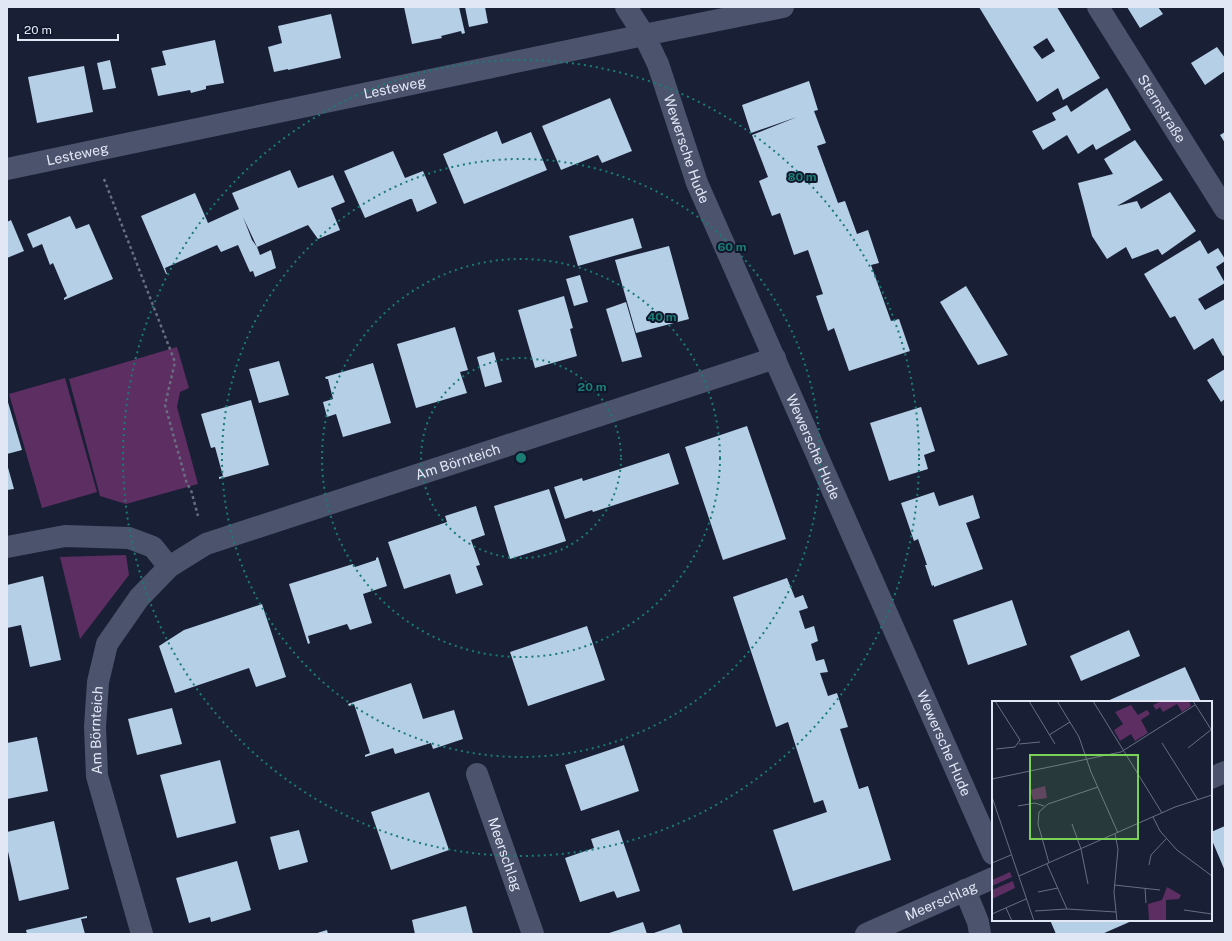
<svg xmlns="http://www.w3.org/2000/svg" width="1232" height="941" font-family="'Public Sans',sans-serif">
	<style>
		.green { fill: #5d2e61 }
		.building { fill: #b5cfe6; fill-rule: evenodd }
		.lines { fill: none; stroke-linecap: round; stroke-linejoin: round }
		.path { stroke: #686d81; stroke-width: 2.5; stroke-dasharray: 3 3; stroke-linecap: butt }
		.minor { stroke: #4c536c; stroke-width: 22 }
		.ring { fill: none; stroke: #1a7c75; stroke-width: 2; stroke-dasharray: 2 4 }
		.labels { text-anchor: middle; dominant-baseline: central; stroke-width: 4; stroke-linejoin: round; paint-order: stroke }
		.street-label { font-size: 14px; fill: #e2e7f6; stroke: #10162b }
		.inset-road { fill: none; stroke: #696f82; stroke-width: 1 }
		.view { fill: #7bd156; fill-opacity: 0.15; stroke: #7bd156; stroke-width: 2 }
		.inset-edge { fill: none; stroke: #e2e7f6; stroke-width: 2 }
		.centre { fill: #1a7c75; stroke: #10162b; stroke-width: 2 }
		.ring-label { font-size: 12px; text-anchor: middle; font-weight: bold; fill: #1a7c75; stroke: #10162b; stroke-width: 4; stroke-linejoin: round; paint-order: stroke }
	</style>
	<rect width="100%" height="100%" fill="#191f35"/>
	<path class="green" d="M 177,347 L 189,388 L 180,392 L 177,407 L 198,484 L 126,504 L 100,496 L 69,379 Z
		M 65,378 L 97,492 L 42,508 L 9,394 Z
		M 126,555 L 129,575 L 80,639 L 60,557 Z"/>
	<path class="building" d="M 404,7 L 459,7 L 465,33 L 462,34 L 461,31 L 441,36 L 442,38 L 412,44 Z
		M 465,7 L 485,7 L 488,23 L 469,27 Z
		M 979,7 L 1057,7 L 1100,78 L 1063,100 L 1058,88 L 1037,102 ZM 1047,38 L 1055,51 L 1042,59 L 1033,47 Z
		M 1127,7 L 1158,7 L 1163,14 L 1140,28 Z
		M 331,14 L 341,58 L 288,70 L 288,69 L 274,72 L 268,47 L 282,43 L 278,26 Z
		M 215,40 L 224,83 L 206,86 L 206,89 L 191,93 L 190,90 L 158,96 L 151,68 L 166,65 L 162,51 Z
		M 1217,47 L 1225,58 L 1225,71 L 1205,85 L 1191,63 Z
		M 110,60 L 116,88 L 103,90 L 97,63 Z
		M 84,66 L 93,112 L 37,123 L 28,77 Z
		M 809,81 L 818,110 L 814,111 L 826,143 L 817,146 L 838,203 L 845,201 L 857,234 L 868,230 L 879,263 L 871,265 L 891,321 L 899,319 L 910,351 L 849,371 L 834,328 L 828,331 L 816,296 L 823,294 L 808,250 L 794,255 L 780,213 L 772,216 L 759,181 L 768,177 L 752,135 L 797,117 L 751,133 L 742,105 Z
		M 1107,88 L 1131,130 L 1096,150 L 1093,144 L 1078,154 L 1067,135 L 1043,150 L 1032,131 L 1056,120 L 1052,113 L 1067,105 L 1071,112 Z
		M 610,98 L 632,151 L 602,163 L 598,155 L 561,170 L 542,126 Z
		M 497,131 L 502,144 L 531,132 L 547,170 L 464,204 L 443,154 Z
		M 1225,132 L 1225,143 L 1220,135 Z
		M 1135,140 L 1163,180 L 1117,206 L 1137,201 L 1141,209 L 1170,192 L 1196,231 L 1162,255 L 1158,249 L 1132,259 L 1126,247 L 1107,259 L 1092,236 L 1078,183 L 1113,174 L 1104,159 Z
		M 393,151 L 405,178 L 423,171 L 437,203 L 417,212 L 412,199 L 410,199 L 365,218 L 344,171 Z
		M 290,170 L 298,188 L 333,175 L 345,202 L 331,208 L 340,230 L 318,239 L 308,225 L 257,247 L 243,217 L 252,240 L 257,247 L 260,255 L 271,250 L 276,268 L 255,277 L 253,271 L 250,272 L 238,245 L 221,252 L 217,245 L 165,268 L 167,274 L 166,274 L 141,216 L 195,193 L 208,223 L 239,209 L 232,193 Z
		M 70,216 L 76,229 L 89,224 L 113,279 L 64,300 L 64,298 L 67,296 L 53,263 L 50,265 L 42,244 L 33,248 L 27,234 Z
		M 633,218 L 642,248 L 578,266 L 569,236 Z
		M 11,220 L 24,251 L 7,258 L 7,222 Z
		M 1200,240 L 1208,254 L 1218,248 L 1225,259 L 1225,261 L 1216,267 L 1225,283 L 1198,299 L 1205,310 L 1225,299 L 1225,355 L 1223,356 L 1213,338 L 1194,350 L 1175,316 L 1170,318 L 1144,274 Z
		M 669,246 L 689,319 L 636,333 L 615,260 Z
		M 580,275 L 588,302 L 574,306 L 566,279 Z
		M 966,286 L 1008,355 L 978,365 L 940,302 Z
		M 564,296 L 573,328 L 570,329 L 577,356 L 535,368 L 518,310 Z
		M 626,302 L 642,357 L 622,362 L 606,309 Z
		M 455,327 L 468,370 L 460,372 L 467,393 L 416,408 L 397,344 Z
		M 494,352 L 502,382 L 485,387 L 477,357 Z
		M 279,361 L 289,395 L 259,403 L 249,369 Z
		M 373,363 L 391,423 L 343,437 L 336,414 L 327,417 L 323,402 L 333,399 L 328,379 L 326,379 L 325,377 Z
		M 1225,369 L 1225,399 L 1221,402 L 1207,380 Z
		M 7,399 L 22,450 L 7,454 Z
		M 251,400 L 269,465 L 219,479 L 219,477 L 223,476 L 215,447 L 211,448 L 201,414 Z
		M 921,407 L 935,451 L 924,455 L 928,469 L 889,481 L 870,423 Z
		M 747,426 L 786,539 L 723,560 L 685,447 Z
		M 669,453 L 679,484 L 593,512 L 592,510 L 565,519 L 554,487 L 582,478 L 583,481 Z
		M 7,464 L 14,489 L 7,490 Z
		M 549,489 L 566,541 L 510,559 L 494,506 Z
		M 934,492 L 939,506 L 973,495 L 980,518 L 966,523 L 983,569 L 934,587 L 934,585 L 932,586 L 925,565 L 927,565 L 918,539 L 914,541 L 901,503 Z
		M 476,506 L 485,535 L 471,540 L 480,565 L 476,566 L 483,585 L 456,594 L 450,574 L 404,589 L 388,542 L 447,522 L 445,516 Z
		M 378,557 L 387,586 L 363,594 L 372,623 L 350,630 L 347,624 L 308,636 L 310,643 L 308,644 L 289,584 L 353,564 L 355,567 L 376,560 L 376,558 Z
		M 43,576 L 61,660 L 30,667 L 21,625 L 7,628 L 7,585 Z
		M 787,578 L 795,598 L 803,595 L 808,608 L 799,611 L 805,629 L 814,626 L 818,641 L 811,644 L 816,661 L 824,659 L 828,672 L 820,673 L 828,696 L 837,693 L 848,727 L 840,729 L 859,789 L 868,786 L 891,860 L 793,891 L 773,830 L 827,812 L 823,800 L 814,803 L 788,722 L 776,727 L 733,597 Z
		M 1012,600 L 1027,645 L 968,665 L 953,620 Z
		M 262,604 L 286,677 L 256,687 L 249,668 L 175,693 L 159,646 L 184,630 Z
		M 587,626 L 605,680 L 528,706 L 510,652 Z
		M 1129,630 L 1140,656 L 1081,681 L 1070,656 Z
		M 1185,667 L 1201,702 L 1105,702 Z
		M 411,683 L 423,719 L 454,710 L 463,739 L 433,749 L 431,743 L 395,754 L 393,748 L 365,757 L 365,755 L 370,753 L 354,704 L 349,706 L 348,704 Z
		M 172,708 L 182,744 L 137,755 L 128,719 Z
		M 37,737 L 48,791 L 7,799 L 7,743 Z
		M 624,745 L 639,791 L 581,811 L 565,765 Z
		M 220,760 L 236,823 L 177,838 L 160,775 Z
		M 429,792 L 449,850 L 391,870 L 371,812 Z
		M 54,821 L 69,889 L 19,901 L 7,847 L 7,832 Z
		M 1225,826 L 1225,871 L 1211,838 L 1211,832 Z
		M 299,830 L 308,862 L 279,870 L 270,837 Z
		M 619,830 L 640,891 L 617,898 L 614,891 L 580,902 L 565,858 L 594,848 L 591,839 Z
		M 237,861 L 251,910 L 211,922 L 210,917 L 189,923 L 176,878 Z
		M 466,906 L 473,934 L 415,934 L 412,920 Z
		M 87,916 L 87,918 L 81,919 L 85,934 L 27,934 L 26,930 Z
		M 1050,920 L 1134,920 L 1102,934 L 1056,934 Z
		M 643,922 L 647,934 L 606,934 Z
		M 680,924 L 683,934 L 651,934 Z
		M 327,930 L 328,934 L 314,934 Z"/>
	<g class="lines">
		<path class="path" d="M 104,179 L 175,362 L 165,405 L 187,484 L 191,490 L 198,516"/>
		<g class="minor">
			<path id="s1" d="M 626,7 L 644,35 L 658,64 L 697,183 L 993,854"/>
			<path id="s2" d="M 1098,7 L 1225,209"/>
			<path id="s3" d="M 7,169 L 644,35 L 783,7"/>
			<path d="M 7,547 L 65,536 L 129,538 L 153,547 L 169,567"/>
			<path id="s4" d="M 477,774 L 533,934"/>
			<path d="M 1211,778 L 1225,772"/>
			<path d="M 965,890 L 978,922 L 980,934"/>
			<path id="s5" d="M 142,934 L 97,776 L 95,727 L 98,682 L 107,644 L 139,598 L 169,567 L 206,544 L 775,358"/>
			<path id="s6" d="M 866,934 L 993,878"/>
		</g>
	</g>
	<g class="ring">
		<circle cx="521" cy="458" r="100"/>
		<circle cx="521" cy="458" r="199"/>
		<circle cx="521" cy="458" r="299"/>
		<circle cx="521" cy="458" r="398"/>
	</g>
	<g class="labels">
		<g class="street-label">
			<text stroke="none"><textPath href="#s3" startOffset="396">Lesteweg</textPath></text>
			<text stroke="none"><textPath href="#s2" startOffset="120">Sternstraße</textPath></text>
			<text stroke="none"><textPath href="#s1" startOffset="155">Wewersche Hude</textPath></text>
			<text stroke="none"><textPath href="#s3" startOffset="72">Lesteweg</textPath></text>
			<text stroke="none"><textPath href="#s1" startOffset="479">Wewersche Hude</textPath></text>
			<text stroke="none"><textPath href="#s5" startOffset="705">Am Börnteich</textPath></text>
			<text stroke="none"><textPath href="#s5" startOffset="210">Am Börnteich</textPath></text>
			<text stroke="none"><textPath href="#s1" startOffset="803">Wewersche Hude</textPath></text>
			<text stroke="none"><textPath href="#s4" startOffset="85">Meerschlag</textPath></text>
			<text stroke="none"><textPath href="#s6" startOffset="82">Meerschlag</textPath></text>
		</g>
	</g>
	<g transform="translate(992 701)">
		<rect width="220" height="220" fill="#191f35"/>
		<path d="M 169,0 L 197,0 L 199,5 L 190,11 L 185,3 L 171,11 L 168,6 L 164,9 L 161,4 ZM 139,4 L 146,14 L 155,9 L 158,13 L 149,19 L 156,32 L 143,40 L 139,33 L 128,40 L 122,29 L 131,23 L 123,11 ZM 53,85 L 55,97 L 41,99 L 38,89 ZM 18,171 L 20,176 L 0,185 L 0,179 ZM 21,180 L 23,187 L 0,198 L 0,189 ZM 175,186 L 189,194 L 187,198 L 174,199 L 174,220 L 157,220 L 156,203 L 170,199 Z" fill="#5d2e61"/>
		<path class="inset-road" d="M 3,0 L 28,39 L 23,46 L 4,48M 37,0 L 63,43M 65,0 L 87,36 L 99,71 L 126,132M 101,0 L 170,112M 201,0 L 220,30M 57,34 L 78,21M 170,42 L 206,99M 27,43 L 48,41M 196,47 L 220,28M 0,78 L 129,51 L 203,4M 0,96 L 42,220M 26,105 L 43,102 L 52,105M 161,116 L 168,130 L 185,149 L 220,175M 80,123 L 89,148 L 96,183M 123,133 L 126,148 L 122,191 L 125,220M 0,162 L 19,154M 57,162 L 46,123 L 47,111 L 56,103 L 106,86M 55,163 L 75,208 L 124,211M 157,164 L 159,154 L 174,138M 27,175 L 183,106 L 220,94M 122,184 L 168,189M 153,187 L 154,202M 46,191 L 66,187M 14,207 L 20,220M 192,209 L 220,213M 43,210 L 75,208M 0,213 L 34,198"/>
		<path class="view" d="M 38,54 L 146,54 L 146,138 L 38,138 Z"/>
		<rect width="220" height="220" class="inset-edge"/>
	</g>
	<circle cx="521" cy="458" r="6" class="centre"/>
	<g class="ring-label">
		<text x="802" y="181">80 m</text>
		<text x="732" y="251">60 m</text>
		<text x="662" y="321">40 m</text>
		<text x="592" y="391">20 m</text>
	</g>
	<rect width="1232" height="941" fill="none" stroke="#e2e7f6" stroke-width="16"/>
	<path d="M18 34v6h100v-6" fill="none" stroke="#e2e7f6" stroke-width="2"/>
	<text x="24" y="34" font-size="12" fill="#e2e7f6" stroke="#10162b" stroke-width="3" paint-order="stroke">20 m</text>
</svg>
